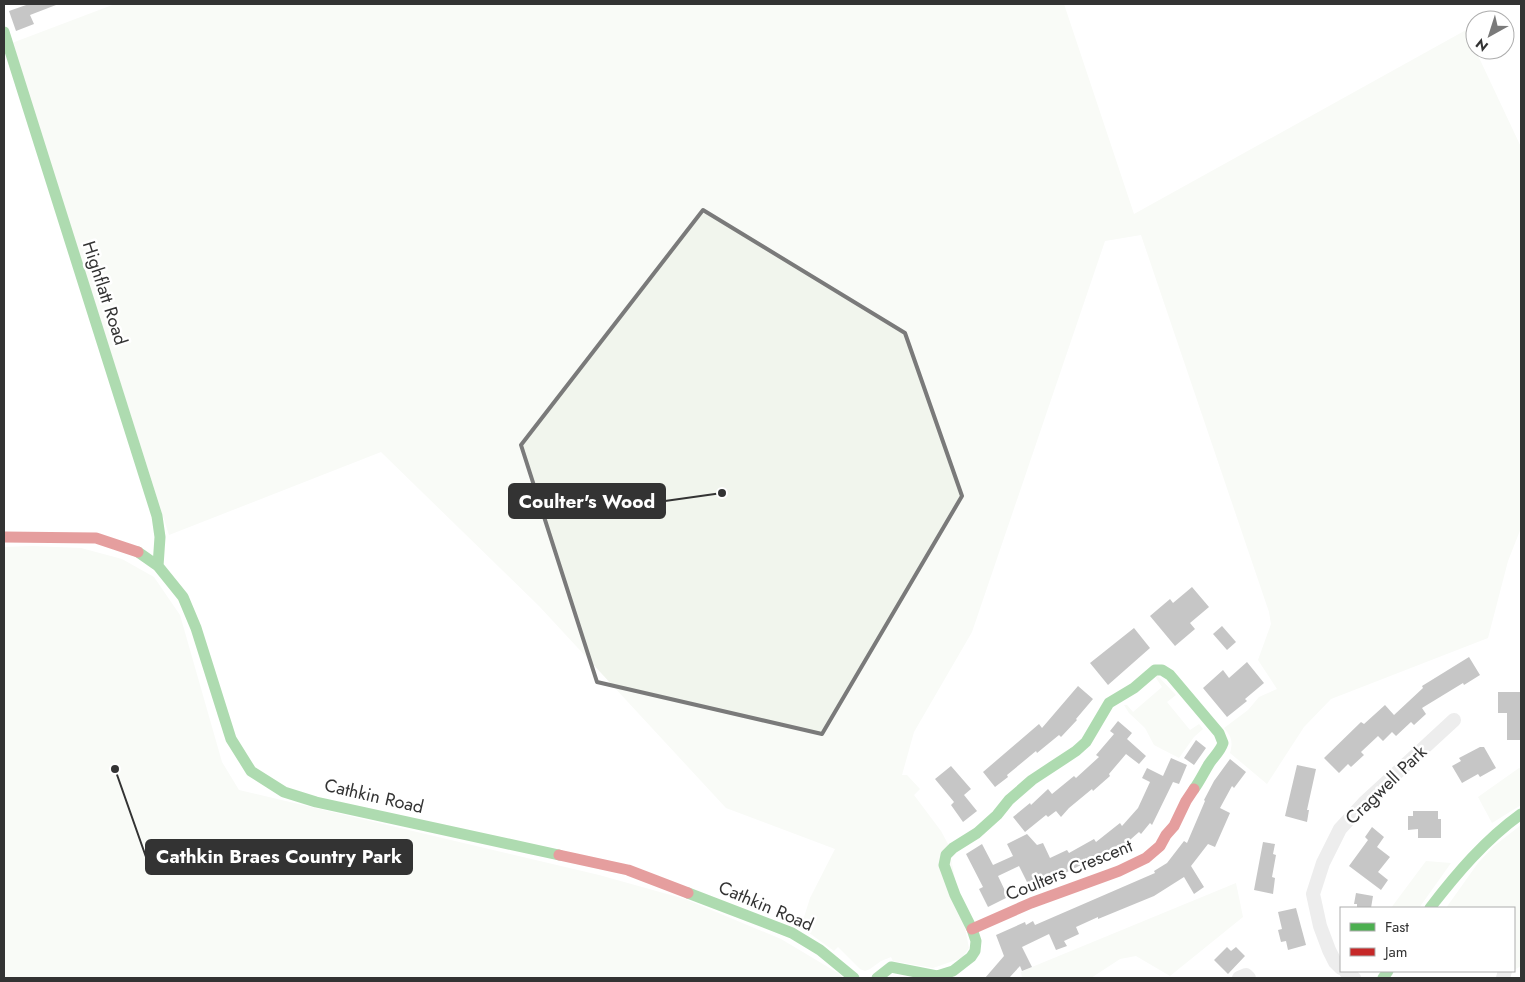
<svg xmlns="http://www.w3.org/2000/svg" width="1525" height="982" font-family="Jost,sans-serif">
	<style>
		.green { fill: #f1f5ed }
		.building { fill: #818181 }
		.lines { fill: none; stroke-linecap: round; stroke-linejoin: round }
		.street { stroke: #d7d7d7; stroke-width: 14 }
		.fast { stroke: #4caf50; stroke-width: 11 }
		.jam { stroke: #c62828; stroke-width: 11 }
		.marked { fill: none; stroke: #7a7a7a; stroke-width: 4; stroke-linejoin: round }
		.labels { text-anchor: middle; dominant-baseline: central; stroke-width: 5; stroke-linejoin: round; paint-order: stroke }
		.street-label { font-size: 18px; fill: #333; stroke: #fff }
		.leader { fill: none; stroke: #333; stroke-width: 2 }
		.callout-dot { fill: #333; stroke: #fff; stroke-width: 2 }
		.callout { fill: #333; stroke: #333; stroke-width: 2 }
		.callout-label { font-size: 19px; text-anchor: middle; font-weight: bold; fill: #fff }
	</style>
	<rect width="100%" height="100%" fill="#fff"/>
	<path class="green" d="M 115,4 L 1064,4 L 1134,214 L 1466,30 L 1521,147 L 1521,528 L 1508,561 L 1488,638 L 1331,699 L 1304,727 L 1267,784 L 1230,753 C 1233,742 1232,737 1224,728 L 1248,710 L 1259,697 L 1277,689 L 1258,660 L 1271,624 L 1269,612 L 1141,235 L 1105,241 L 972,632 L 914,732 L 902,775 L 907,775 L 920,789 L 914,795 L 941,831 L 948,844 L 969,948 L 962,958 L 933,968 L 893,961 L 891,957 L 881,961 L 870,969 L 865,971 L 860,969 L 838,947 L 834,951 L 801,927 L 810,898 L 835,849 L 726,808 L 539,606 L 381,452 L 169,535 L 12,43 Z
		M 32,546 L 81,548 L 122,559 L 154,577 L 180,615 L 222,762 L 239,790 L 599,875 L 685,899 L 781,939 L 838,973 L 843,978 L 4,978 L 4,547 Z
		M 1156,674 L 1176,695 L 1167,702 L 1190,730 L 1199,724 L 1203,729 L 1194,737 L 1179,758 L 1154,745 L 1145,728 L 1129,713 L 1124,705 L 1127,705 L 1133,712 L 1162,687 L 1156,678 Z
		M 1519,768 L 1521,769 L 1521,805 L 1492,823 L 1478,797 Z
		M 1521,825 L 1521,966 L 1514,970 L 1514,908 L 1446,908 L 1478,863 L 1494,846 Z
		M 1426,861 L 1451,863 L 1419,908 L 1391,908 Z
		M 1236,883 L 1243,917 L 1170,976 L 1136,956 L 1120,959 L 1091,978 L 1022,978 L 1021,972 L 1032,967 Z"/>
	<path class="building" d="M 29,4 L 56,4 L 56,5 L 30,15 L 34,24 L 16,31 L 9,11 Z
		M 1192,587 L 1209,607 L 1190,623 L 1195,629 L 1175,646 L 1150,616 L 1170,599 L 1173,603 Z
		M 1222,626 L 1236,642 L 1227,650 L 1213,634 Z
		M 1134,628 L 1150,648 L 1108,685 L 1090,663 Z
		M 1469,657 L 1480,675 L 1464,685 L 1463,683 L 1422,708 L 1426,714 L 1414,725 L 1411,722 L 1396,736 L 1392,732 L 1383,741 L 1378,736 L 1361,752 L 1364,755 L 1351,767 L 1348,764 L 1339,773 L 1324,758 L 1361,722 L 1364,724 L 1385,705 L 1394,715 L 1423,688 L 1422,686 Z
		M 1247,662 L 1264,683 L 1245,699 L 1247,701 L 1227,717 L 1203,688 L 1223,670 L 1229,678 Z
		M 1078,686 L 1093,699 L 1076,719 L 1077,720 L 1061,737 L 1059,735 L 1037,753 L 1036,751 L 1007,775 L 1008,777 L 995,787 L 983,772 L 1039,724 L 1042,728 Z
		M 1498,692 L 1521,692 L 1521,740 L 1507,740 L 1507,713 L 1498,713 Z
		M 1118,721 L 1132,733 L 1127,739 L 1146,756 L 1139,764 L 1126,754 L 1109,774 L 1110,776 L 1093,791 L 1092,789 L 1069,808 L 1061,817 L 1056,811 L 1048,817 L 1046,815 L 1025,832 L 1013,817 L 1030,803 L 1031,805 L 1048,789 L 1052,794 L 1074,776 L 1076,778 L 1099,757 L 1096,755 L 1114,734 L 1110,731 Z
		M 1196,740 L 1206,748 L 1194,765 L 1184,758 Z
		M 1480,747 L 1484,747 L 1496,768 L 1480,777 L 1478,774 L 1462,783 L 1452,766 L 1461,761 L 1459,758 Z
		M 1171,758 L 1187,765 L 1179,784 L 1173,782 L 1152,825 L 1150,823 L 1141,834 L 1139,832 L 1114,854 L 1113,852 L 1087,867 L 1085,863 L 1061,875 L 1060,873 L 1030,888 L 1019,866 L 998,876 L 1008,897 L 988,907 L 979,889 L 983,887 L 966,854 L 982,844 L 993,865 L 1013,856 L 1007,844 L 1027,834 L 1037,845 L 1043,843 L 1050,858 L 1067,850 L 1069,853 L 1094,839 L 1096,842 L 1120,823 L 1122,826 L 1138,808 L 1150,782 L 1142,778 L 1147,768 L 1163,776 Z
		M 1230,759 L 1246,772 L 1234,788 L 1232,786 L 1220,808 L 1230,813 L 1215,847 L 1208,844 L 1191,866 L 1204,887 L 1194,894 L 1184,877 L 1154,896 L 1098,919 L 1098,917 L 1076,927 L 1079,934 L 1064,941 L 1067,946 L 1056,950 L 1049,934 L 1022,947 L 1032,967 L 1022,971 L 1020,966 L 1009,978 L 985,978 L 1004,956 L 996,935 L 1025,922 L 1026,925 L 1033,921 L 1035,925 L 1155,873 L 1154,871 L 1167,863 L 1184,841 L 1187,843 L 1205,801 L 1204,800 L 1214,781 Z
		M 1297,765 L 1316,769 L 1307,810 L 1309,810 L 1307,822 L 1285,816 Z
		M 951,766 L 971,789 L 964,795 L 977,811 L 963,822 L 951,805 L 954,802 L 935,779 Z
		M 1413,811 L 1438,811 L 1438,819 L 1441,819 L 1441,838 L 1418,838 L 1418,829 L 1408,830 L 1408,816 L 1413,816 Z
		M 1372,827 L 1384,837 L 1377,847 L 1390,857 L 1378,872 L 1388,880 L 1381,890 L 1349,866 L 1368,840 L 1365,837 Z
		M 1263,842 L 1275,844 L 1273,854 L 1276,855 L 1272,877 L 1275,878 L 1273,894 L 1254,890 Z
		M 1356,893 L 1373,896 L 1371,908 L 1357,908 L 1357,904 L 1354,904 Z
		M 1296,908 L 1306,945 L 1288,950 L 1286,941 L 1281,942 L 1278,930 L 1282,929 L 1278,912 Z
		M 1227,947 L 1231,951 L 1236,947 L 1245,956 L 1228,974 L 1214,960 Z"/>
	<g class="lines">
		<path class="street" d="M 1341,968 L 1335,962 L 1329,950 L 1320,926 L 1313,894 L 1323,863 L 1340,829 L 1364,803 L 1454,720
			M 1345,971 L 1354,978
			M 1239,978 L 1246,975 L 1249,978
			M 1503,978 L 1505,971"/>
		<path class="fast" d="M 4,32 L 157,516 L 160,537 L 158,566
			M 138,552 L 158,566 L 183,597 L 196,628 L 231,739 L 251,771 L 284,792 L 316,802 L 559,855
			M 688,893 L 792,933 L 820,950 L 854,978
			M 1430,908 C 1457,873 1485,840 1521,814
			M 877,978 L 891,967 L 937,976 L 953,971 L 971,957 L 975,951 L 976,941 L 972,929 L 955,895 L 944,865 L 946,855 L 953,848 L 977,833 L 997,815 L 1009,800 L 1032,780 L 1076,751 L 1086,742 L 1109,703 L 1134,688 L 1155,670 L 1162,670 L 1170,675 L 1219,733 L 1223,743 C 1220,752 1214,756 1209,764 C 1204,772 1200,781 1194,789
			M 1383,978 L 1388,971"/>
		<path class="jam" d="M 4,537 L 96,538 L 138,552
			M 559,855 L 628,870 L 688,893
			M 972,929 L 1031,903 L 1119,871 L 1146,858 L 1160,846 L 1166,835 L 1174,826 L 1186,801 L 1194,789"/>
	</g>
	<path d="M0 0H1525V982H0ZM 703,210 L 905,333 L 962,496 L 822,734 L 597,682 L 521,445 Z" fill="#fff" fill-opacity=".55" fill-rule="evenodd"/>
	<path class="marked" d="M 703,210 L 905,333 L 962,496 L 822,734 L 597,682 L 521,445 Z"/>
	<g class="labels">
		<g class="street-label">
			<text transform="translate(105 293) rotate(72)">Highflatt Road</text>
			<text transform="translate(1386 785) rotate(-44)">Cragwell Park</text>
			<text transform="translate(374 796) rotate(13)">Cathkin Road</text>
			<text transform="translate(1069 870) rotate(-22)">Coulters Crescent</text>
			<text transform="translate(766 906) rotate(23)">Cathkin Road</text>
		</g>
	</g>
	<path class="leader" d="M722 493L665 501M115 769L146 857"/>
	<g class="callout-dot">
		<circle cx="722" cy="493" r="5"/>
		<circle cx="115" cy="769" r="5"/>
	</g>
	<g class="callout">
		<rect x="509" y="484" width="156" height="34" rx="5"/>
		<rect x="146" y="840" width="266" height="34" rx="5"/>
	</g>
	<g class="callout-label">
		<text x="587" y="508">Coulter's Wood</text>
		<text x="279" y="863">Cathkin Braes Country Park</text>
	</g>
	<rect width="1525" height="982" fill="none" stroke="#333333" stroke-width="10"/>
	<rect x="1340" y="907" width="175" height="65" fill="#ffffff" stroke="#adadad"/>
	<rect x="1350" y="923" width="25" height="8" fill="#4caf50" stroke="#adadad"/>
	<text x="1385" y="932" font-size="15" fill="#333333">Fast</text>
	<rect x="1350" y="948" width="25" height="8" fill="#c62828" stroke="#adadad"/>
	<text x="1385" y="957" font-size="15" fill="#333333">Jam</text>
	<g transform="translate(1490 35) rotate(219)"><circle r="24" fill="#ffffff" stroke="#adadad"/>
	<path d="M0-4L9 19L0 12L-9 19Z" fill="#7a7a7a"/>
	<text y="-8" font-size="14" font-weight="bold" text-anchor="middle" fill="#333333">N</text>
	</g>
</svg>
